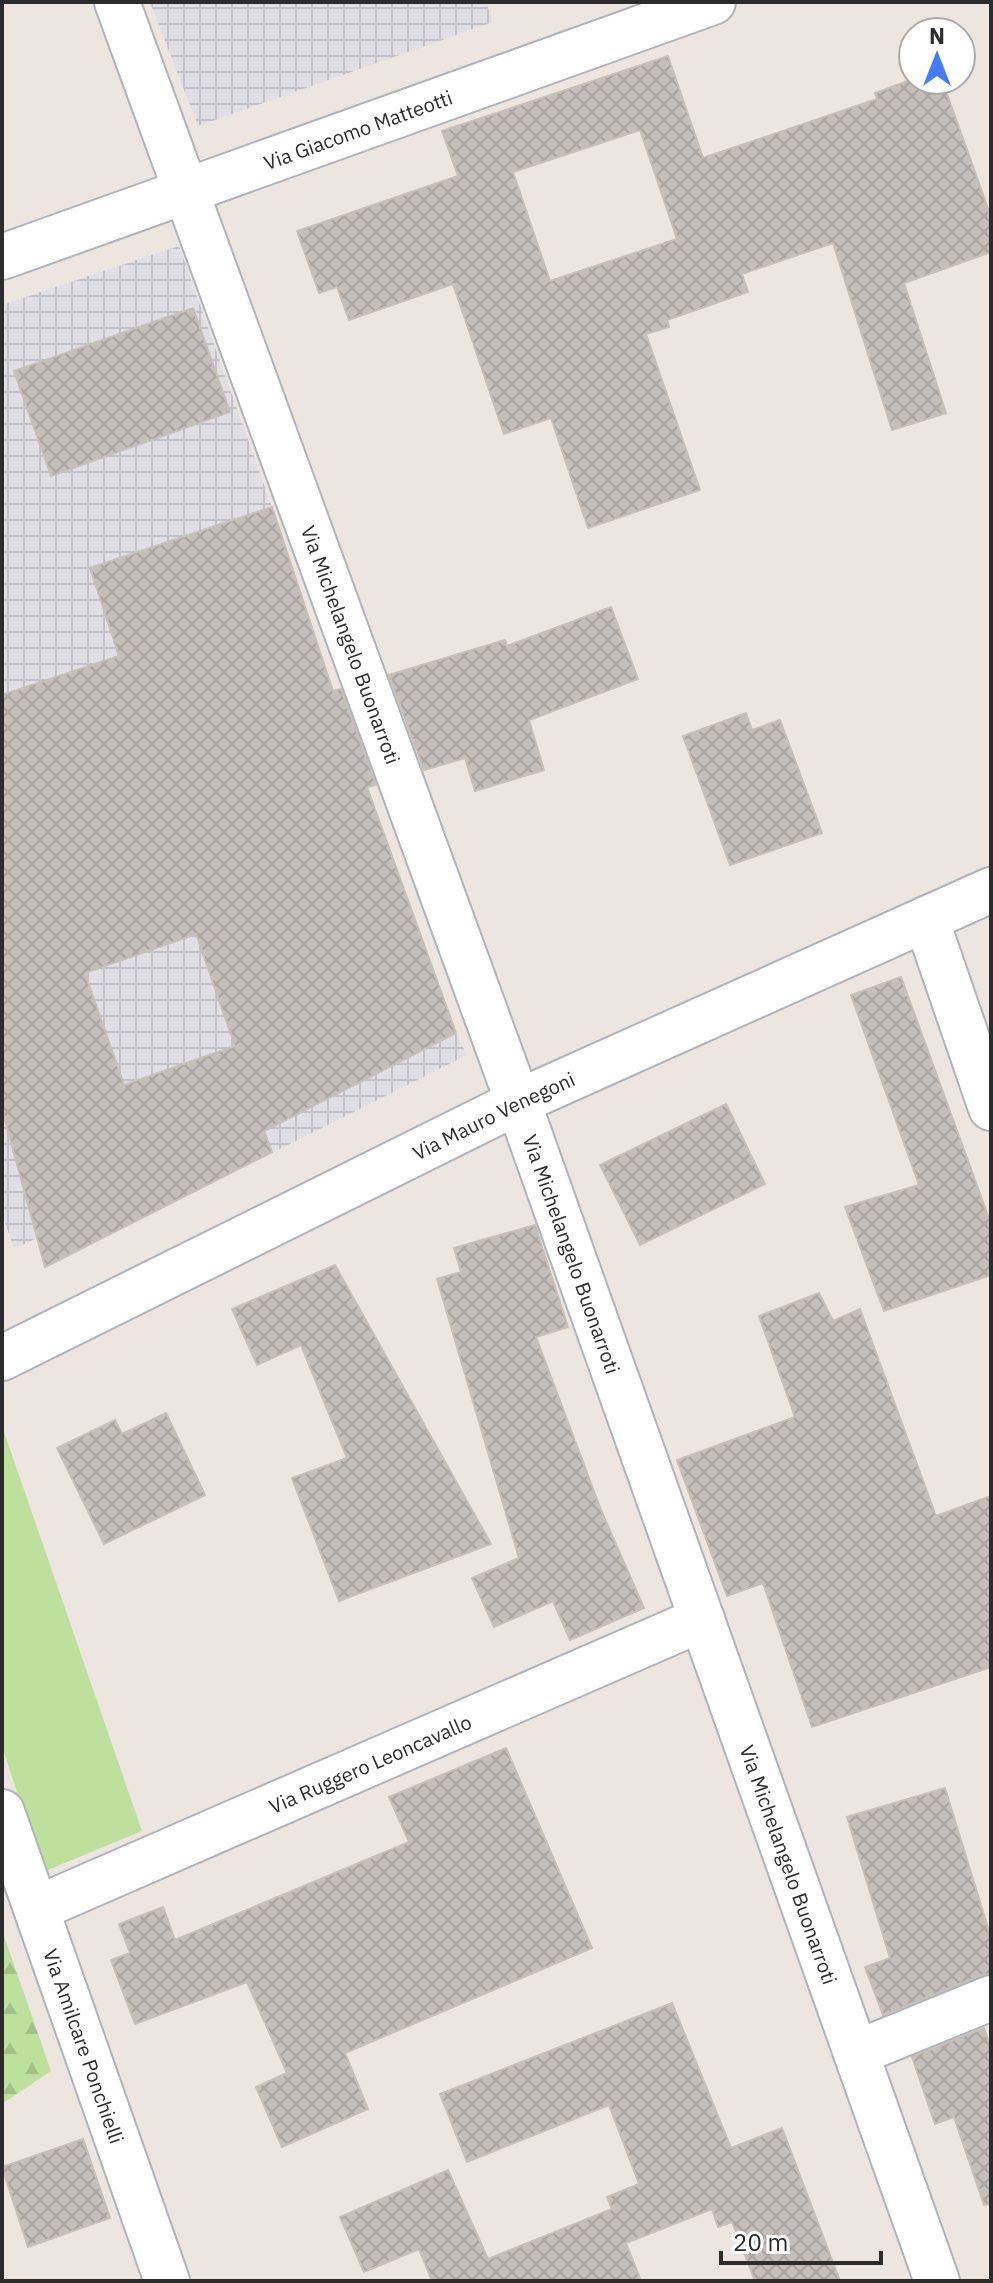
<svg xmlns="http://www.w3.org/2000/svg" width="993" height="2283" font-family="'IBM Plex Sans',sans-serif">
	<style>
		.industrial { fill: url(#industrial-grid) }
		.grass { fill: #bde19d }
		.forest { fill: url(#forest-firs) }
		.building { fill: url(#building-cross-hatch); stroke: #c8c0b8; stroke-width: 2; fill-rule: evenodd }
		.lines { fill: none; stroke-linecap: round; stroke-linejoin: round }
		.minor-casing { stroke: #afb3bc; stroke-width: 48 }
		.secondary-casing { stroke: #afb3bc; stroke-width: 48 }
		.minor { stroke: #fff; stroke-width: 44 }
		.secondary { stroke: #fff; stroke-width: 44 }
		.labels { text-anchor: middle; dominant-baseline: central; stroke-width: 6; stroke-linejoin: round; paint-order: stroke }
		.street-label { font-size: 20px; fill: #2c2c2c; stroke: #fff }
	</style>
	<defs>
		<pattern id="industrial-grid" width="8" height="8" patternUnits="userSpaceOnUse" patternTransform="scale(2)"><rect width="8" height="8" fill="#e0dfe6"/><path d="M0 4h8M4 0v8" fill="none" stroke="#c0c0c5"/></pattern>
		<pattern id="forest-firs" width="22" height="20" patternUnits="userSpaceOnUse" patternTransform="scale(2)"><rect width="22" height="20" fill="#bde19d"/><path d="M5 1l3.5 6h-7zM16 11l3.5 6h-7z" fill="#a3c187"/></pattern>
		<pattern id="building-cross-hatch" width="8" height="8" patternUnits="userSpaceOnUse" patternTransform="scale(2)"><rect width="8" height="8" fill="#c5bfbb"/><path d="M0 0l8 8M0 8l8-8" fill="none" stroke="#a9a4a1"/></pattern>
	</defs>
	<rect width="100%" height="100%" fill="#ede5df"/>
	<path class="industrial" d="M 150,2 L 486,2 L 493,22 L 198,126 Z
		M 179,246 L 272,507 L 350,741 L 456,1033 L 467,1055 L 45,1267 L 37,1238 L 14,1249 L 2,1213 L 2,305 Z"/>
	<path class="grass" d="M 2,1426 L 142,1831 L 43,1872 L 2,1746 Z"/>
	<path class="forest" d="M 2,1930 L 51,2071 L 2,2104 Z"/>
	<path class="building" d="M 668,56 L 703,158 L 877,99 L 875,93 L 913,79 L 942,80 L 991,217 L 991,252 L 904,283 L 946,413 L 892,430 L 833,243 L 742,274 L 748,292 L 667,320 L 669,327 L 646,334 L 700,490 L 588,528 L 551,418 L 504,434 L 453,284 L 349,320 L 337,287 L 319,293 L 297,231 L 458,176 L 442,131 ZM 640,130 L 677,239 L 550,281 L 513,172 Z
		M 193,308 L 230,412 L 51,476 L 14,371 Z
		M 272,507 L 333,691 L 341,689 L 376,785 L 367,787 L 456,1033 L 264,1131 L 272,1152 L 45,1267 L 2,1109 L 2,695 L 119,656 L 90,568 ZM 196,934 L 235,1046 L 124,1085 L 85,973 Z
		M 611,607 L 638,679 L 529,720 L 544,770 L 475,791 L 465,758 L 424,770 L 389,675 L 505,640 L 507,646 Z
		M 746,713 L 752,730 L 780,720 L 822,833 L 730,865 L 683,736 Z
		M 901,977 L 991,1224 L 991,1275 L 884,1311 L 845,1207 L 919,1185 L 851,995 Z
		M 726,1104 L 765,1184 L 640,1245 L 600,1165 Z
		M 535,1225 L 568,1327 L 536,1337 L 601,1510 L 644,1608 L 570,1640 L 553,1601 L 494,1627 L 472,1578 L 519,1558 L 437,1279 L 461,1272 L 454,1248 Z
		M 335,1265 L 491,1544 L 339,1601 L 292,1478 L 347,1458 L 301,1345 L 257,1365 L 232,1309 Z
		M 819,1293 L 833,1321 L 860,1309 L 936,1516 L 991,1496 L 991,1667 L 812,1727 L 763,1583 L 727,1596 L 677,1460 L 795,1417 L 759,1316 Z
		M 166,1413 L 205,1495 L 104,1544 L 57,1448 L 115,1420 L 122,1434 Z
		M 506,1748 L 592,1948 L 345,2053 L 368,2109 L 282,2147 L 256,2087 L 287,2073 L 247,1982 L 135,2024 L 111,1960 L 130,1953 L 119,1924 L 163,1907 L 175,1940 L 409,1842 L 389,1797 Z
		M 945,1788 L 991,1938 L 991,1974 L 982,1975 L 883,2015 L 865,1967 L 890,1958 L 847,1817 Z
		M 672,2003 L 731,2148 L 782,2128 L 840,2281 L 755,2281 L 732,2222 L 718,2227 L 712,2209 L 626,2243 L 641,2281 L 432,2281 L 419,2249 L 364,2272 L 340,2217 L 448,2170 L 488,2259 L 612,2209 L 607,2197 L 639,2184 L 609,2105 L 467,2162 L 440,2094 Z
		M 984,2028 L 991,2048 L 991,2204 L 984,2205 L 954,2117 L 935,2124 L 912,2057 Z
		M 83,2139 L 110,2218 L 28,2247 L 2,2167 Z"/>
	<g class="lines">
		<defs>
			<g id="minor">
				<path id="s1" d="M 117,2 L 518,1102 L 937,2281"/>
				<path id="s2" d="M 2,257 L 713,2"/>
				<path d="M 926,919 L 991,1108"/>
				<path id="s3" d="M 2,1812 L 167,2281"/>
				<path id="s4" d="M 38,1908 L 702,1619"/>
				<path d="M 856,2053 L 991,1998"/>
			</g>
			<g id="secondary">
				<path id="s5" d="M 2,1358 L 518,1102 L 991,890"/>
			</g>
		</defs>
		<use href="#minor" class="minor-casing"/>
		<use href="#secondary" class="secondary-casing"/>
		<use href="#minor" class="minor"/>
		<use href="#secondary" class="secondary"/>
	</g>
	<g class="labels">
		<g class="street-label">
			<text stroke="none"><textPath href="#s2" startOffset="378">Via Giacomo Matteotti</textPath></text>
			<text stroke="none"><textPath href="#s1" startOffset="684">Via Michelangelo Buonarroti</textPath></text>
			<text stroke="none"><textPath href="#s5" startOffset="548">Via Mauro Venegoni</textPath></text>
			<text stroke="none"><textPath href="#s1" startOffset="1332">Via Michelangelo Buonarroti</textPath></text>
			<text stroke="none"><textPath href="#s4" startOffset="362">Via Ruggero Leoncavallo</textPath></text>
			<text stroke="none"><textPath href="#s1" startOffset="1980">Via Michelangelo Buonarroti</textPath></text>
			<text stroke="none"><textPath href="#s3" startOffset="248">Via Amilcare Ponchielli</textPath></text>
		</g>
	</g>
	<rect width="993" height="2283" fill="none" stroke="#2c2c2c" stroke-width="8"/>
	<g transform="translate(937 56)"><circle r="38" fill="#ffffff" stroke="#ababab" stroke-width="2"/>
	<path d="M0-6L14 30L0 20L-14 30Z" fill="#457bf3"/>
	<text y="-12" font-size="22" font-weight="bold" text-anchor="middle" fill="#2c2c2c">N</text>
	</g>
	<path d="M721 2251v12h160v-12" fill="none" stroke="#2c2c2c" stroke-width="4"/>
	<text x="733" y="2251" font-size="24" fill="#2c2c2c" stroke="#ffffff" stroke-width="6" paint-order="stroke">20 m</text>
</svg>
